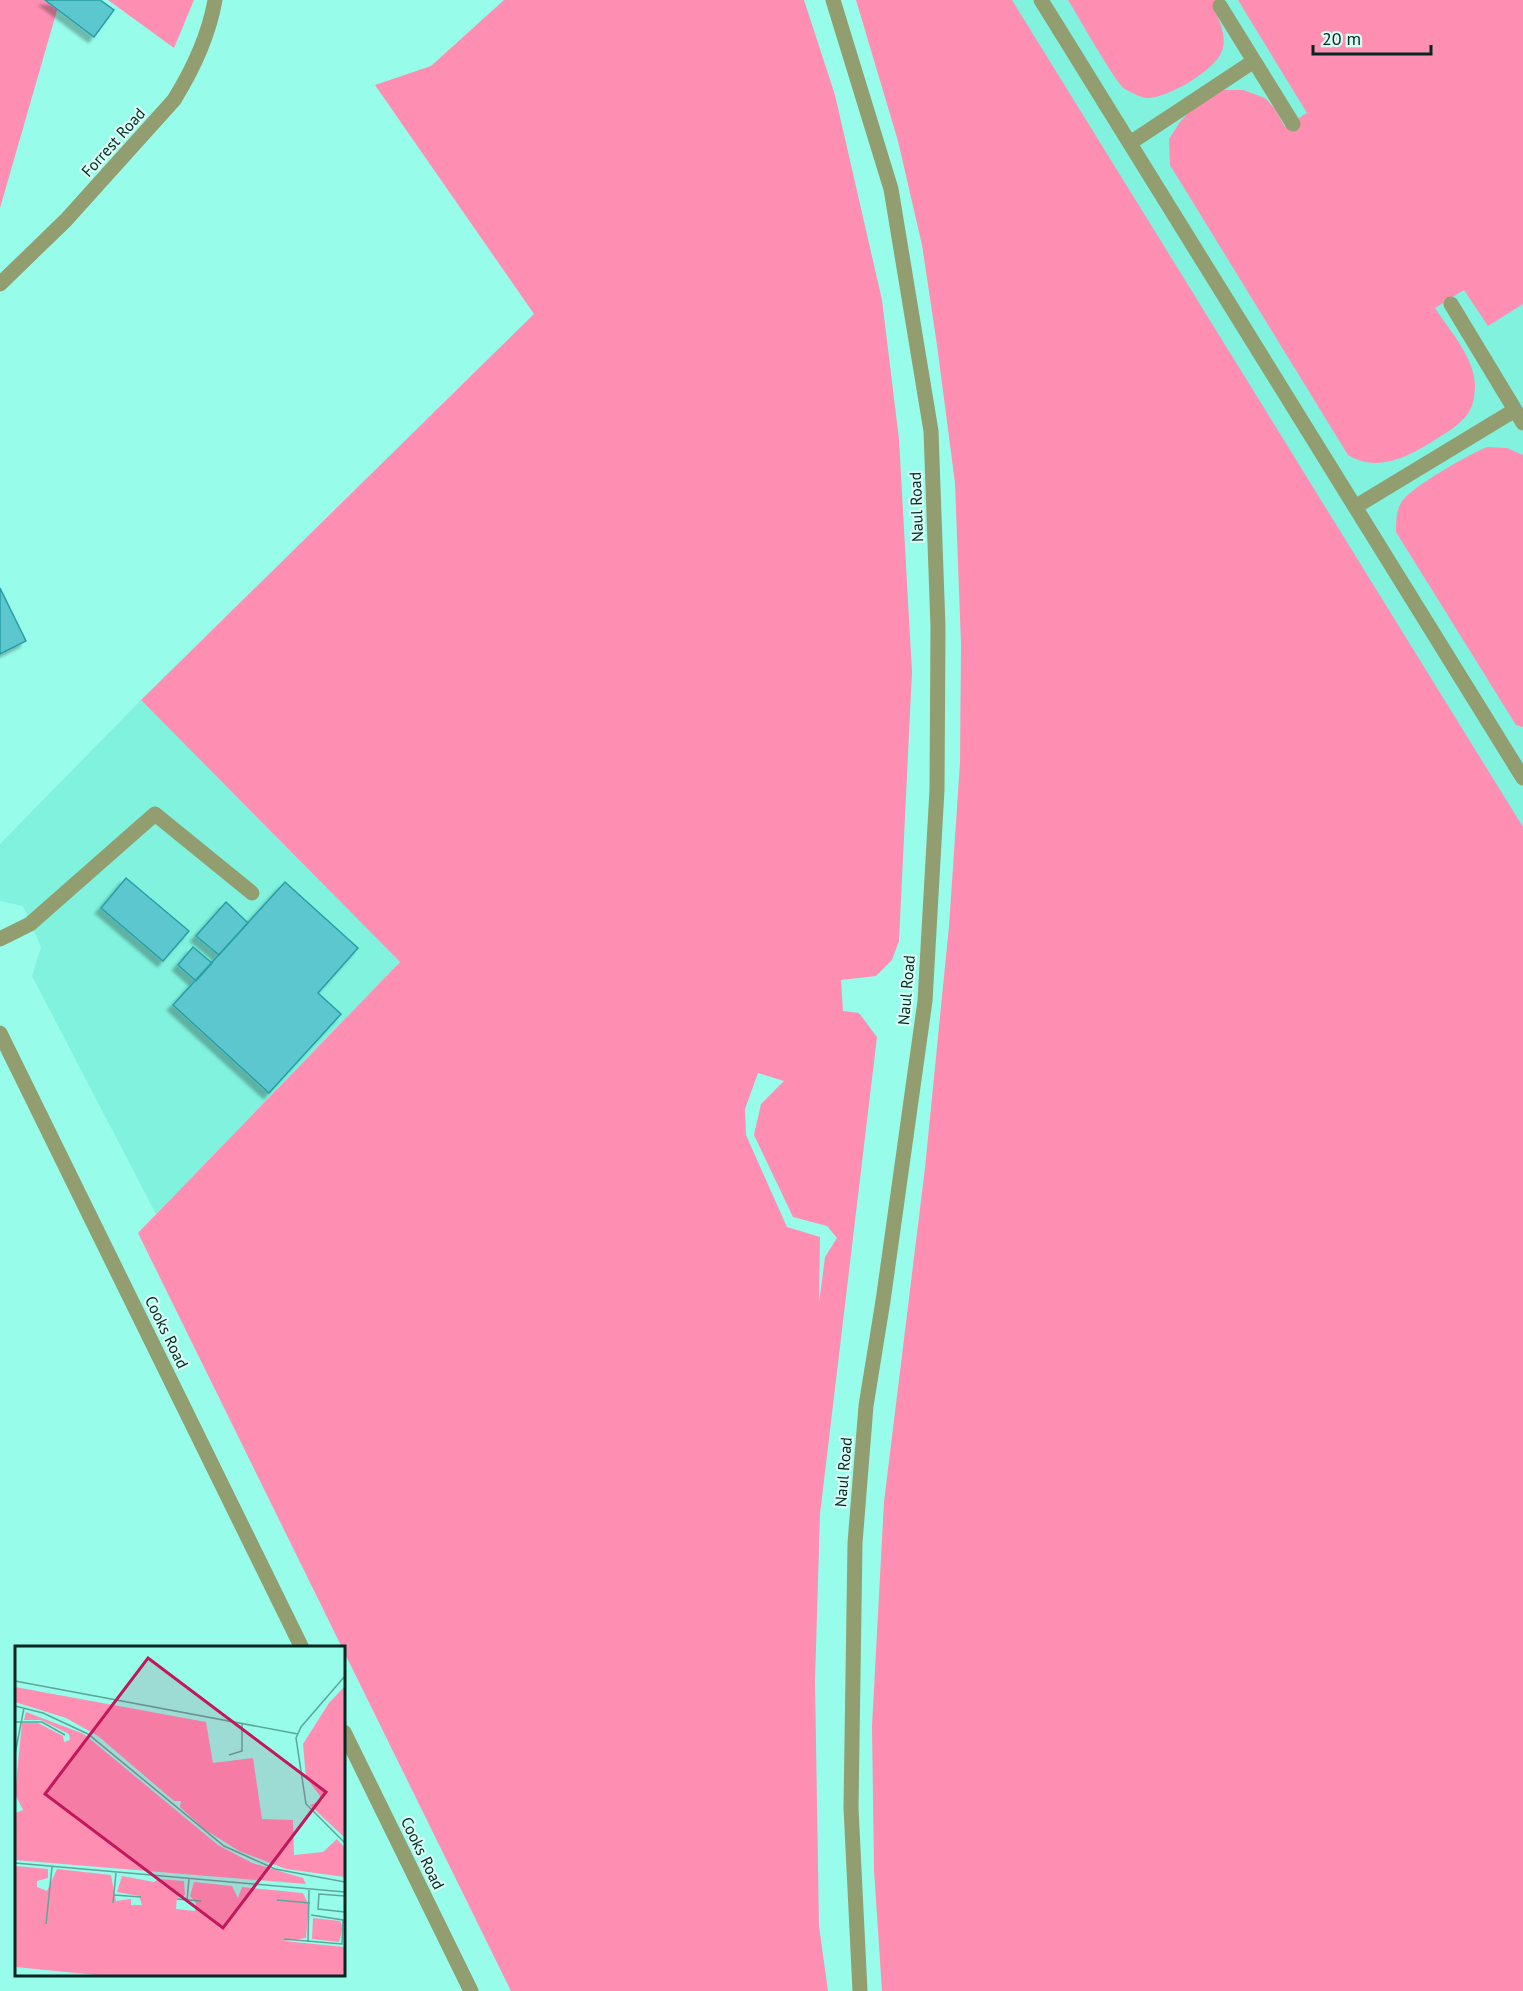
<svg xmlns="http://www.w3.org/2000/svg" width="1523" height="1991" font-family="'PT Sans',sans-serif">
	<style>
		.built { fill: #80f2de }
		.green { fill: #fe8fb2; fill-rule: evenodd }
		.building { fill: #5bc7ce; stroke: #299ea5; stroke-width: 1.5; filter: url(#shadow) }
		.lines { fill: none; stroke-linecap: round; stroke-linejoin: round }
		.service { stroke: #929e70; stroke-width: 15 }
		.minor { stroke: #929e70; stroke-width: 15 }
		.tertiary { stroke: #929e70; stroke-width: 15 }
		.labels { text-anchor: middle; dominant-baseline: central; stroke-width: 4.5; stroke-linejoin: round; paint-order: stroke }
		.street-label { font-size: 16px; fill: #052721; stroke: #d8fdf5 }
		.inset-road { fill: none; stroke: #5da79a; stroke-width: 1.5 }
		.view { fill: #c2185b; fill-opacity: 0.15; stroke: #c2185b; stroke-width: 3 }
		.inset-edge { fill: none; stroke: #052721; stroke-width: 3 }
	</style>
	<defs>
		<filter id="shadow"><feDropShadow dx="-5.5" dy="5.5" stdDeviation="1.5" flood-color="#0004"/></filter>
	</defs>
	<rect width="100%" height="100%" fill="#97fdea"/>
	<path class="built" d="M 961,0 L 1523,0 L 1523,909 Z
		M 141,700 L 400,962 L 156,1214 L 32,976 L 41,947 L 23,906 L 0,901 L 0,844 Z"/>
	<path class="green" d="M 0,0 L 60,0 L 0,208 Z
		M 108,0 L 194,0 L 174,48 Z
		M 504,0 L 804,0 L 835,95 L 882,300 L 899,439 L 912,672 L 899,941 L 892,960 L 876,976 L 841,980 L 843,1011 L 859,1013 L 877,1037 L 820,1514 L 815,1681 L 819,1926 L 828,1991 L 511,1991 L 138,1233 L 400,962 L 141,700 L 534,314 L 375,85 L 431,66 ZM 758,1073 L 784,1081 L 761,1104 L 754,1135 L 793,1217 L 827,1226 L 837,1238 L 825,1257 L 819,1304 L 820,1237 L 787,1227 L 746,1135 L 745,1109 Z
		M 856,0 L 1012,0 L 1523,827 L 1523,1991 L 882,1991 L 874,1870 L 872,1726 L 884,1502 L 925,1168 L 949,926 L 960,763 L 961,644 L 955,483 L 937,345 L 922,245 L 898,141 Z
		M 1068,0 L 1224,0 L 1213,7 C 1220,21 1229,40 1220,55 C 1210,73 1166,99 1146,98 C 1140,97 1130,92 1125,89 C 1116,84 1077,14 1068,0 Z
		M 1238,0 L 1523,0 L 1523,304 L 1488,326 L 1464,290 L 1435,308 C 1450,331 1474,357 1475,385 C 1475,391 1474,402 1471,408 C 1465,422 1450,430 1438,438 C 1411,455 1379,474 1348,455 L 1170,165 L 1169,139 L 1180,122 L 1188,113 L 1223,90 L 1243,90 L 1265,98 L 1275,109 L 1285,127 L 1307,113 Z
		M 1487,447 L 1507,448 L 1523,455 L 1523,727 L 1516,725 L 1396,532 C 1396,521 1396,509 1403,500 C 1415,485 1468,455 1487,447 Z"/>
	<path class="building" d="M 45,0 L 100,0 L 114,10 L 94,37 Z
		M 0,588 L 26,641 L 0,654 Z
		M 126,878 L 189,931 L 163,961 L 101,908 Z
		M 285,882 L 358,948 L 318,993 L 341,1014 L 269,1093 L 173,1005 Z
		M 226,902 L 248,923 L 219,955 L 196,936 Z
		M 193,947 L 212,963 L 196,981 L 178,965 Z"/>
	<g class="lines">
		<path class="service" d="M 1041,0 L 1523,778
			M 1220,6 L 1293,124
			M 1130,143 L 1254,61
			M 1451,304 L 1523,423
			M 1355,507 L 1515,410
			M 0,939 L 30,924 L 155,814 L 252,893"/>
		<path class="minor" d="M 0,1033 L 302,1648
			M 344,1732 L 471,1991"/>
		<path class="tertiary" d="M 833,0 L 891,189 L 931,431 L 938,627 L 937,790 L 925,1001 L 883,1301 L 866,1406 L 855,1543 L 851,1808 L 860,1991
			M 0,284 L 66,220 L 174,100 C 192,71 209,34 215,0"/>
	</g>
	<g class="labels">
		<g class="street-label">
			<text transform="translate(113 142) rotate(-48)">Forrest Road</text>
			<text transform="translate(916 507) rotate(-92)">Naul Road</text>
			<text transform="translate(906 990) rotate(-85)">Naul Road</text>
			<text transform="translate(167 1332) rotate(64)">Cooks Road</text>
			<text transform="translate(843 1472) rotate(-85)">Naul Road</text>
			<text transform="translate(423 1853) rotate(64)">Cooks Road</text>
		</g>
	</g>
	<g transform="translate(15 1646)">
		<rect width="330" height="330" fill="#97fdea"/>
		<path d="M 330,40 L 330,192 L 295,159 L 308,154 L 291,131 L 288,98 L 314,57 ZM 0,41 L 191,76 L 198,117 L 238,112 L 247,173 L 278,174 L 279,209 L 308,206 L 322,193 L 330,202 L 330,231 L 271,223 L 224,205 L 189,183 L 165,161 L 166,155 L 159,155 L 83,90 L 51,72 L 0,56 ZM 11,66 L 69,88 L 203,199 L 237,217 L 288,232 L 291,238 L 0,214 L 0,167 L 8,164 L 0,148 L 7,77 L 23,77 L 48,90 L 49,96 L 55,94 L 54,88 L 26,74 L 9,74 ZM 0,220 L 33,223 L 33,232 L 22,235 L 22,241 L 32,245 L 42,223 L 96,229 L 101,255 L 116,253 L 116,259 L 127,259 L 124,250 L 102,246 L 107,230 L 139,236 L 144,233 L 169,235 L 170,249 L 162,252 L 161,263 L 180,265 L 181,257 L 175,250 L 179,236 L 217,240 L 223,252 L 227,241 L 288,247 L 294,259 L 291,292 L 269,295 L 329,301 L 330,295 L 330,330 L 92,330 L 0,321 ZM 298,272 L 325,275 L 328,281 L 324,296 L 297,293 Z" fill="#fe8fb2"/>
		<path class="inset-road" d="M 330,30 L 286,81 L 281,92 L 291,158 L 330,197M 0,35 L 283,88M 0,60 L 28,67 L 73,88 L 209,200 L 260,223 L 330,236M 0,76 L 27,76 L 50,89M 0,108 L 9,62M 214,109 L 227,105 L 227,78M 0,217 L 330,246M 99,249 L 126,251M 330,250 L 304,248 L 303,263 L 330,266M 162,253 L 186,255M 172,254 L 174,233M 262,254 L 295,257M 98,257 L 101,227M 31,278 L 37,221M 269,293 L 327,298 L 328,274 L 296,269M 293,296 L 294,244"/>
		<path class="view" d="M 133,12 L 311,146 L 208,282 L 30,148 Z"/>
		<rect width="330" height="330" class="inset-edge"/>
	</g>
	<path d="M1313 45v9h118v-9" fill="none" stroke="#052721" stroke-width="3"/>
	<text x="1322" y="45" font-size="18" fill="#052721" stroke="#d8fdf5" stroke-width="4.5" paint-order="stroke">20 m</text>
</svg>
